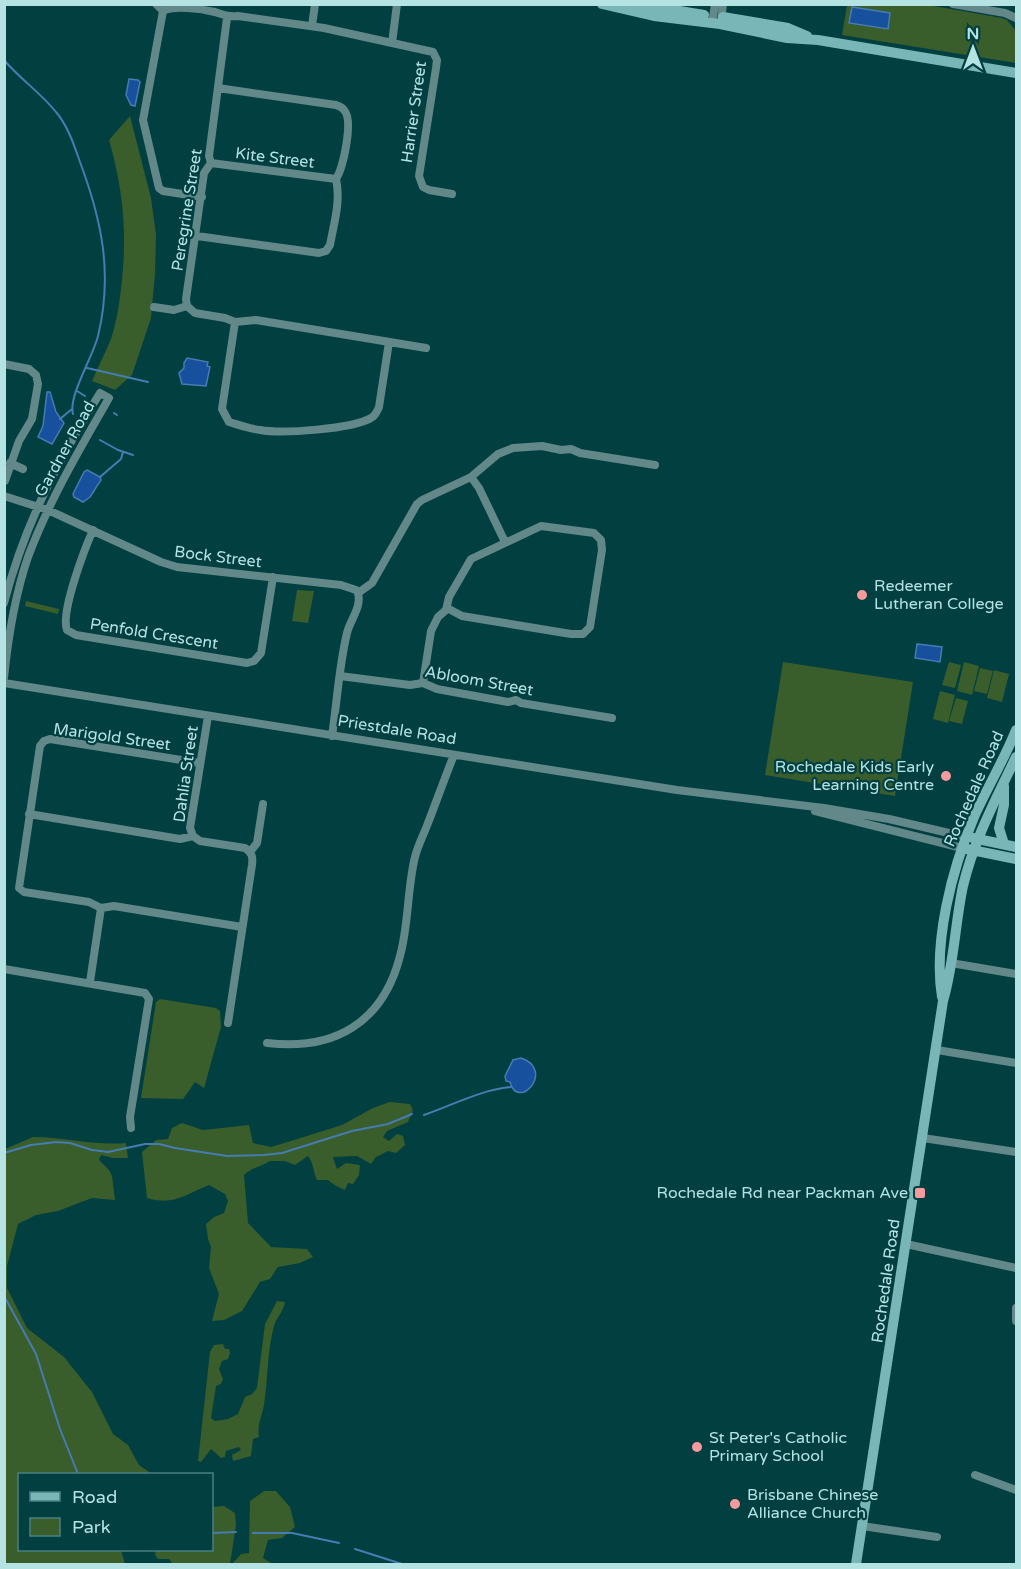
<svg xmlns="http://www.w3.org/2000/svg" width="1021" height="1569" font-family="'Varela Round',sans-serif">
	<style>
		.green { fill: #395d2b }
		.water { fill: #17509d; stroke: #467cb2; stroke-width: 1.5 }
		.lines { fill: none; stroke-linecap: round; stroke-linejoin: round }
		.stream { stroke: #467cb2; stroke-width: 2 }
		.street { stroke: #628889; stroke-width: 8 }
		.secondary { stroke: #78b6b7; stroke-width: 10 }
		.poi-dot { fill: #f59b9d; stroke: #023f41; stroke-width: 2 }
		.labels { text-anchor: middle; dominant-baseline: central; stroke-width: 4.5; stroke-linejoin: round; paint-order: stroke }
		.street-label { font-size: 16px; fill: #b5e2e3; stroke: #023f41 }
		.poi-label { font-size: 16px; fill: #b5e2e3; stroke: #023f41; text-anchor: start }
	</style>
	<rect width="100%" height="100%" fill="#023f41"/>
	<path class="green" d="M 847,5 L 928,5 L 1002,18 L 1007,20 L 1016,31 L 1016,63 L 842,35 Z
		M 130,116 L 151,198 L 156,235 L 155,274 L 151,318 L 132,375 L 115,390 L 92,381 C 98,367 105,353 111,339 C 117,321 120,299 122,280 C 127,229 123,190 109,140 Z
		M 297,590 L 314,591 L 308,623 L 292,621 Z
		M 26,601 L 59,609 L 58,614 L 25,606 Z
		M 783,662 L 913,682 L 895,796 L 765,775 Z
		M 949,662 L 961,665 L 955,688 L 942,685 Z
		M 964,662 L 979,666 L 972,695 L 957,691 Z
		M 980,668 L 993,671 L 987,694 L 974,691 Z
		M 994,670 L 1009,674 L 1002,702 L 987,698 Z
		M 940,691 L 955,695 L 948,723 L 933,719 Z
		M 956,698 L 968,701 L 962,724 L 949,721 Z
		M 160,999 L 216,1008 L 220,1011 L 221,1027 L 204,1088 L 195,1082 L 183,1099 L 141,1098 L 156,1002 Z
		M 390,1102 L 410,1104 L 413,1110 L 408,1122 L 387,1131 L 383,1137 L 389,1141 L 397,1134 L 403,1136 L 405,1145 L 396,1153 L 388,1151 L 376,1157 L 371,1164 L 357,1156 L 333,1157 L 337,1169 L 346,1163 L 360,1165 L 359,1175 L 353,1184 L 348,1183 L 345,1190 L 336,1186 L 328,1180 L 317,1180 C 313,1172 314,1164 308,1156 L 295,1165 L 285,1161 L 270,1161 C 261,1167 252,1167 244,1175 L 248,1223 L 271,1247 L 307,1249 L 313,1257 L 300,1263 L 278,1267 L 270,1279 L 260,1282 L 242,1311 L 224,1320 L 212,1321 L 219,1294 L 209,1268 L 211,1247 L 208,1239 L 206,1224 L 214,1217 L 224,1213 L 228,1201 L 225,1194 L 209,1185 C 186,1194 174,1206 147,1198 L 142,1152 L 156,1140 L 168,1139 L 172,1128 L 182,1123 L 203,1130 L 249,1125 L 253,1143 L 271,1147 L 291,1141 L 342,1125 L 373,1108 Z
		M 33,1137 C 64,1137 95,1146 126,1143 L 128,1158 L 113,1158 L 101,1155 L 99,1160 L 109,1170 L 112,1176 L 115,1200 L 92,1198 L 58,1211 L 36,1215 L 18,1224 L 7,1266 L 7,1288 L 27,1328 L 64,1357 L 92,1392 L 113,1434 L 128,1445 L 139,1465 L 152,1474 L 20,1474 L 20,1550 L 121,1550 L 125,1564 L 5,1564 L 5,1149 Z
		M 277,1301 L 285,1302 C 283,1313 277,1316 274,1326 C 267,1352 268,1379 264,1405 C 262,1416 257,1425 259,1437 L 253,1439 L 251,1456 L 233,1461 L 232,1455 L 241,1450 L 239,1447 L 226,1451 L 225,1457 L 221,1458 L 211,1449 L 201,1462 L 198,1461 L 210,1352 L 214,1345 L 223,1344 L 225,1349 L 229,1349 L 230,1353 L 228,1359 L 222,1361 L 219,1369 L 223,1379 L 221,1384 L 216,1386 L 211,1418 L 215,1421 L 228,1419 L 238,1414 L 245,1397 L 252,1394 L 257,1388 L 265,1324 Z
		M 264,1491 L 276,1491 L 290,1507 L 295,1527 L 282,1538 L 268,1540 L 263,1558 L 273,1564 L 232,1564 L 241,1554 L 249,1553 L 250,1501 Z
		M 224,1506 L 235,1513 L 236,1525 L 230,1564 L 171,1564 L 172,1563 L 169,1559 L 158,1559 L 155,1555 L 156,1550 L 212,1550 L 212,1507 Z"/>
	<path class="water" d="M 852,7 L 890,13 L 888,29 L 849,23 Z
		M 129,79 L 138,80 L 140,82 L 135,106 L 131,105 L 126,95 Z
		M 187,358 L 208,362 L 207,366 L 210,367 L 206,386 L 182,384 L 179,373 L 184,368 L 184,363 Z
		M 47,392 L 50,392 L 56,412 L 64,423 L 52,444 L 38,437 L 43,426 Z
		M 87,470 L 100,477 L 101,480 L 90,497 L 83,502 L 74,497 L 73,494 L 84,472 Z
		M 917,644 L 942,647 L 940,662 L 915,658 Z
		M 521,1058 C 556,1070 518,1112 510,1082 L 506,1081 L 505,1076 L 513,1060 Z"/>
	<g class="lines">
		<path class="stream" d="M 4,60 C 20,79 41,93 56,112 C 68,126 74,145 80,162 C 102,221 113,274 98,336 C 93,357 68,396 73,414
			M 87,368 L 148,382
			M 77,391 L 85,396
			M 114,413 L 117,415
			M 60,419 L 72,409
			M 100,440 L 118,450 L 133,455
			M 100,477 L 121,459 L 123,452
			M 424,1115 C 453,1105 480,1090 511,1087
			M 4,1153 L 31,1145 L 56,1142 L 70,1143 L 92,1150 L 108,1152 L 145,1144 L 159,1144 L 175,1148 L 227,1156 L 264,1155 L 282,1153 L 352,1131 L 388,1124 L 412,1114
			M 4,1296 L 36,1354 L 60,1429 L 78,1474
			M 212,1533 L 236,1532
			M 253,1533 L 292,1533 L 339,1543
			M 355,1549 L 402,1564"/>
		<path class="street" d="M 156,4 L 163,11
			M 953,4 L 1005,13 L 1016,18
			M 163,11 C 174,5 202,9 215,12 C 224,15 228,17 238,16 L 324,28 L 433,52 L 437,60 L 436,68 L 419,176 L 423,187 L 429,190 L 452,194
			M 163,11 L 143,120 L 159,188 L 163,191 L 202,197
			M 227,18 L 209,156 L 211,163 L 204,173 L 186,299 L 187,306 L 195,313 L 225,318 L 235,322 L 256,320 L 426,348
			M 721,21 L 723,4
			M 712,23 L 715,4
			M 312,26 L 315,4
			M 392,43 L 397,4
			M 211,163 L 336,179
			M 197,236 L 319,253 L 326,251 L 330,245 C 334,223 341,201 336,179 C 343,168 354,120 344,110 C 342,107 339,106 336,105 L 218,88
			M 154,307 L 174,310 L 187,306
			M 235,322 L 222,409 L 229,422 C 239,425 250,429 260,430 C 283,434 352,429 371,418 C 375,416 377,412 379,407 L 389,342
			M 4,364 L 29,369 L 36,375 L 38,384 L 32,419 L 19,441 L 5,481
			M 10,463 L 23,469
			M 471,477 L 479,488 L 505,542
			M 4,496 L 48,510 L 161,562 L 177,567 L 341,585 L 356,590 L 358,593
			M 93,530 C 85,548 60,613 67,630 L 76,635 L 247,663 L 254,661 L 261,653 L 273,577
			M 358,593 L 372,583 L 417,504 L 422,500 L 471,477 L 498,454 L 513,448 L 542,446 L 561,450 L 571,449 L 580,453 L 655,465
			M 4,603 C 25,523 57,463 100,393 L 109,398 C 79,450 49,501 28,557 C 15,595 8,638 4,678
			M 340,676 L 410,685 L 423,683 L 437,689 L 508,702 L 516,700 L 521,703 L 612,718
			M 4,683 L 677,790 L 824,808 L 889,819 L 966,837
			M 423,683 L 431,631 L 438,617 L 446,610 L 449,597 L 471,559 L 541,526 L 594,533 L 601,540 L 602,550 L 590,627 L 583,634 L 571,634 L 462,616 L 447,608
			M 332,736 C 337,702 339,666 347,633 C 350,620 362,607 358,593
			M 815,811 L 962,848
			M 29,814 L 180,839 L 193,836 L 200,841 L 245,848 C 252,853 253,856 252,865 L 228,1023
			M 193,836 L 190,828 L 208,716
			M 250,852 L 257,843 L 263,804
			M 101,908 L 114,906 L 242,927
			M 951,963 L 1016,974
			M 4,969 L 145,993 L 149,999 L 130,1117 L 131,1128
			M 90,982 L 101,908 L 89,902 L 24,892 L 19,888 L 40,746 L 44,741 L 50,739 L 200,763
			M 267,1043 C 334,1051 383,1023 400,956 C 409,924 407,889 415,857 C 418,845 424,834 428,823 C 437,800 445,777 454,755
			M 937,1050 L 1016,1063
			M 923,1138 L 1016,1152
			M 906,1244 L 1016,1268
			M 1016,1308 L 1016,1321
			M 975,1475 L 1016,1490
			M 862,1526 L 937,1537"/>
		<path class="secondary" d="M 602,4 L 654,16 L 720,24 L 787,38 L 818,40 L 1016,73
			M 636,8 L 655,7 L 704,15
			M 723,17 L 788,28 L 807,36
			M 1004,786 L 1004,805 L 999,828 L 1004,844
			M 973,838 L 1016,847
			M 967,849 L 1016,859
			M 942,997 C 933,942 952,869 974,817 C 987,788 1004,760 1016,730
			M 856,1564 L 943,1001 C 954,964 955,924 963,886 C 974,840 996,799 1016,757"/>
	</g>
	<g class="poi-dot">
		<circle cx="862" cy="595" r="6"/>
		<circle cx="946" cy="776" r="6"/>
		<rect x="914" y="1187" width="12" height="12" rx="3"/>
		<circle cx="697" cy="1447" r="6"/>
		<circle cx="735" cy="1504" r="6"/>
	</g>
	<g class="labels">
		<g class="street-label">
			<text transform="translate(414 112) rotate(-82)">Harrier Street</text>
			<text transform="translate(275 158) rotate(7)">Kite Street</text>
			<text transform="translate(187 210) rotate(-81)">Peregrine Street</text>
			<text transform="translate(65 449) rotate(-61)">Gardner Road</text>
			<text transform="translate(218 557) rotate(7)">Bock Street</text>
			<text transform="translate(154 634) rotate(9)">Penfold Crescent</text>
			<text transform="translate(479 681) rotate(10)">Abloom Street</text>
			<text transform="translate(397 730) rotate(9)">Priestdale Road</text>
			<text transform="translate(112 737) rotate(8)">Marigold Street</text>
			<text transform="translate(186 774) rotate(-82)">Dahlia Street</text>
			<text transform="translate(974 789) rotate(-66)">Rochedale Road</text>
			<text transform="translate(886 1281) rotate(-82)">Rochedale Road</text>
		</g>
		<g class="poi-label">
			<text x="874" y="586">Redeemer<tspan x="874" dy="18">Lutheran College</tspan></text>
			<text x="934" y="767" text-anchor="end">Rochedale Kids Early<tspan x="934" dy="18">Learning Centre</tspan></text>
			<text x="908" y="1193" text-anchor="end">Rochedale Rd near Packman Ave</text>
			<text x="709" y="1438">St Peter's Catholic<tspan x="709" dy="18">Primary School</tspan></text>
			<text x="747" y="1495">Brisbane Chinese<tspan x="747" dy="18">Alliance Church</tspan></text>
		</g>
	</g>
	<rect width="1021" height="1569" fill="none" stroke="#b5e2e3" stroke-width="12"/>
	<rect x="18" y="1473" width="195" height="78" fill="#023f41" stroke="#4a8082" stroke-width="1.5"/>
	<rect x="30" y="1492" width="30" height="9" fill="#78b6b7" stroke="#4a8082" stroke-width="1.5"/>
	<text x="72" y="1503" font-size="18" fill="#b5e2e3">Road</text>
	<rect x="30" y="1518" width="30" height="18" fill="#395d2b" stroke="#4a8082" stroke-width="1.5"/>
	<text x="72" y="1533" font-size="18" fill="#b5e2e3">Park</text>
	<g transform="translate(973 48)" stroke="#023f41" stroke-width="4.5" paint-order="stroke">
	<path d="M0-4.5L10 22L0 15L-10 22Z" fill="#b5e2e3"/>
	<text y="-9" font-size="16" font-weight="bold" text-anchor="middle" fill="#b5e2e3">N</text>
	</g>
</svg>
